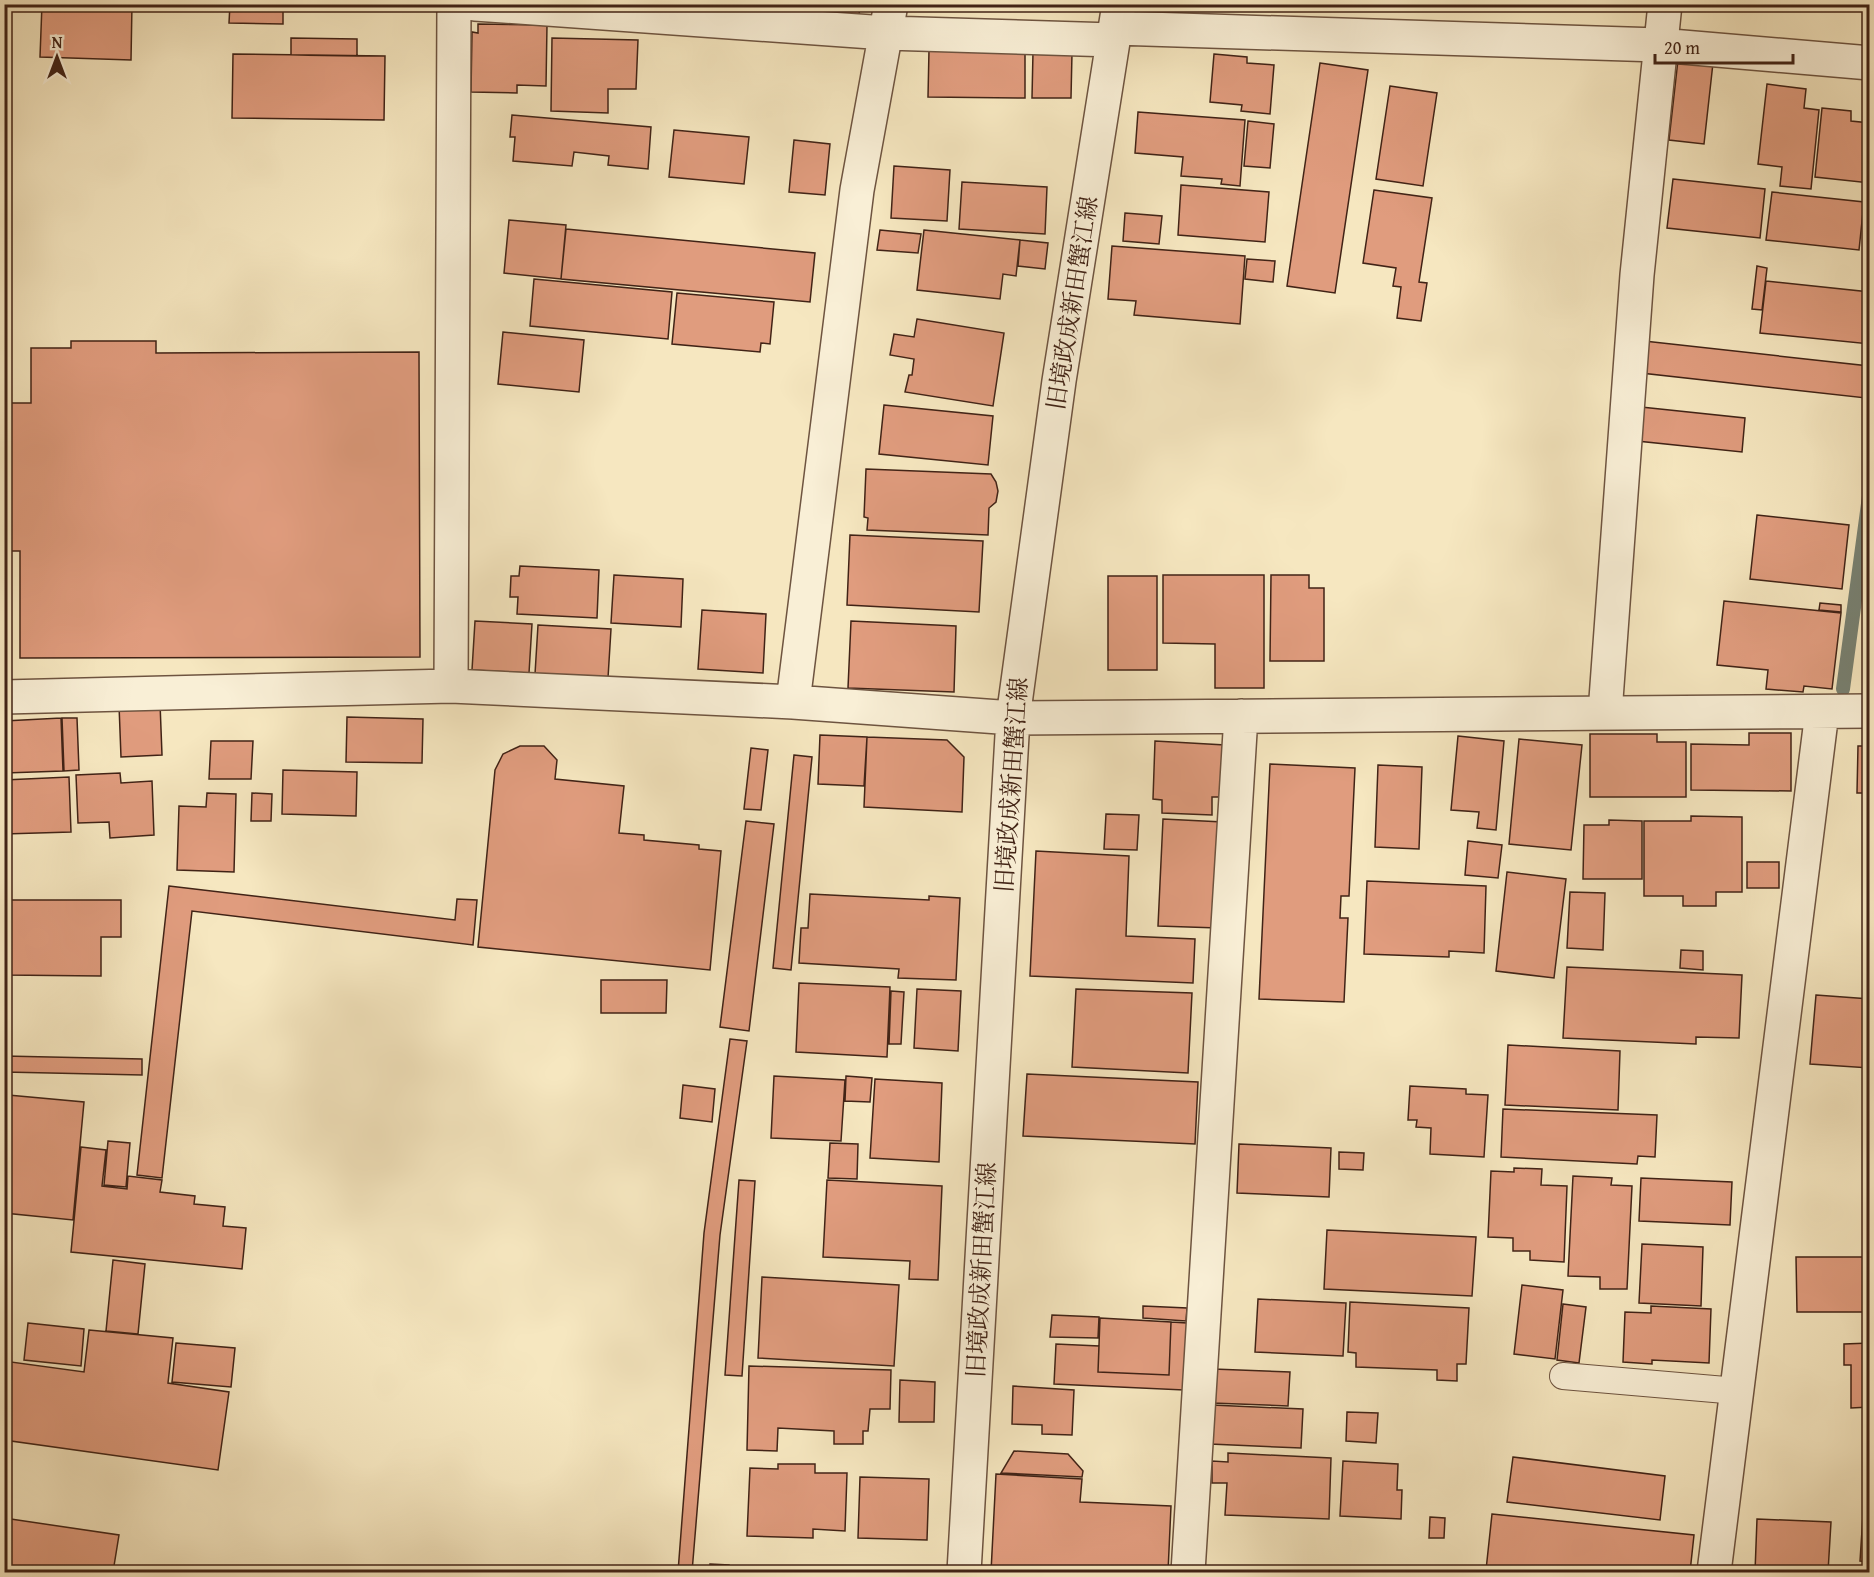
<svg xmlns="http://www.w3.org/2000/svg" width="1874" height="1577" font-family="'Gentium Book Plus','Noto Serif JP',serif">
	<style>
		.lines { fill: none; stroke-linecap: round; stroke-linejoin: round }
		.stream { stroke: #788172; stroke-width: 14 }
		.building { fill: #e09c7e; stroke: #412316; stroke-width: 1.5 }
		.service-casing { stroke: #6e5440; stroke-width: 28 }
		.minor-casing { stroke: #6e5440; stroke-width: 36 }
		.service { stroke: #f9efd6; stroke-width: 26 }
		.minor { stroke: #f9efd6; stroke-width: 33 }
		.labels { text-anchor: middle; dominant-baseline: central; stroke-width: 4.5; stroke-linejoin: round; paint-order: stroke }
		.street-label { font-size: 24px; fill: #412316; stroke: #f9efd6 }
	</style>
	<rect width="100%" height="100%" fill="#f6e7c0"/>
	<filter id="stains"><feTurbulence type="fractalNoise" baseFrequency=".00333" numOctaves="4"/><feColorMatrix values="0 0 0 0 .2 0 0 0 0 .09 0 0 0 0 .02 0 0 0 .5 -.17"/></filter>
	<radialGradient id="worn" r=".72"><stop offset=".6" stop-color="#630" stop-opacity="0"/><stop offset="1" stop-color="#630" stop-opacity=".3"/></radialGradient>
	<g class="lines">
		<path class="stream" d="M 1843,689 L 1870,489"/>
	</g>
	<path class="building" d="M 42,4 L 132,4 L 131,60 L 40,57 Z
		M 230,4 L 299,4 L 299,8 L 283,8 L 283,24 L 229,23 Z
		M 355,4 L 390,4 L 390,8 L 355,8 Z
		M 811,4 L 860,4 L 859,16 L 810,14 Z
		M 1767,4 L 1809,4 L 1808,9 Z
		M 1818,4 L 1870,4 L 1870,12 L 1817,6 Z
		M 478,24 L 547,25 L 546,86 L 517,85 L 517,93 L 471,92 L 472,32 L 478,33 Z
		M 291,38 L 357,39 L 357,56 L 291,55 Z
		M 552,38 L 638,40 L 636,89 L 608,89 L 608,113 L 551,111 Z
		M 929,50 L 1025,51 L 1025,98 L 928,97 Z
		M 1033,52 L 1072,53 L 1071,98 L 1032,98 Z
		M 233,54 L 385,56 L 384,120 L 232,118 Z
		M 1214,54 L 1247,57 L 1247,63 L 1274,65 L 1270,114 L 1241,111 L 1242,105 L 1210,102 Z
		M 1678,60 L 1713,63 L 1704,144 L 1669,140 Z
		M 1320,63 L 1368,70 L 1335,293 L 1287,286 Z
		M 1767,84 L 1806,89 L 1804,108 L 1819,110 L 1811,189 L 1780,186 L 1782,167 L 1758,164 Z
		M 1390,86 L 1437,93 L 1423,186 L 1376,179 Z
		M 1822,108 L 1851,111 L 1851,121 L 1870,123 L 1870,183 L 1815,177 Z
		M 1138,112 L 1245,120 L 1240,186 L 1221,184 L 1222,179 L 1181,176 L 1183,157 L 1135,153 Z
		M 512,115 L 651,127 L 648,169 L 608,165 L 609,156 L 574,152 L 572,166 L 513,161 L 515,137 L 510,137 Z
		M 1248,121 L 1274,124 L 1270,168 L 1244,166 Z
		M 674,130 L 749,137 L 744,184 L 669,177 Z
		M 794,140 L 830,144 L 825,195 L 789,192 Z
		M 894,166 L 950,170 L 947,221 L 891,218 Z
		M 1673,179 L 1765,189 L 1760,238 L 1667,228 Z
		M 962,182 L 1047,187 L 1045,234 L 959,229 Z
		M 1181,185 L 1269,192 L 1265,242 L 1178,235 Z
		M 1374,190 L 1432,198 L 1419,282 L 1427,283 L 1421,321 L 1397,318 L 1401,287 L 1393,286 L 1396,268 L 1363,263 Z
		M 1772,192 L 1864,202 L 1859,250 L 1766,240 Z
		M 1125,213 L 1162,216 L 1159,244 L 1123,241 Z
		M 509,220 L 566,225 L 561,279 L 504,273 Z
		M 566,229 L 815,253 L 810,302 L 561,279 Z
		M 880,230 L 921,234 L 918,253 L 877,250 Z
		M 924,230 L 1020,240 L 1016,276 L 1003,274 L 1000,299 L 917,290 Z
		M 1020,240 L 1048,243 L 1045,269 L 1018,266 Z
		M 1112,246 L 1245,256 L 1240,324 L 1134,315 L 1136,301 L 1108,299 Z
		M 1247,259 L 1275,261 L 1273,282 L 1245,279 Z
		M 1757,266 L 1767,268 L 1762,310 L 1752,309 Z
		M 534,279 L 672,292 L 668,339 L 530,326 Z
		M 1766,281 L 1870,292 L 1870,344 L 1760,333 Z
		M 677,293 L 774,302 L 770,344 L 761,343 L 760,352 L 672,344 Z
		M 917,319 L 1004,333 L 993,406 L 905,392 L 909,375 L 912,375 L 914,359 L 890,355 L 894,334 L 914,337 Z
		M 503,332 L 584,340 L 579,392 L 498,384 Z
		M 71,341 L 156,341 L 156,353 L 419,352 L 420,657 L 20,658 L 20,551 L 4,551 L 4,403 L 31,403 L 31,348 L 71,348 Z
		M 1644,341 L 1869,366 L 1866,398 L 1641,373 Z
		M 884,405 L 993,416 L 988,465 L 879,454 Z
		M 1641,407 L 1745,418 L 1742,452 L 1637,441 Z
		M 866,469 L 991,474 L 996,482 L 998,491 L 996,502 L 989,508 L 988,535 L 867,530 L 868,518 L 864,517 Z
		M 1757,515 L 1849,525 L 1842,589 L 1750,579 Z
		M 850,535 L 983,541 L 979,612 L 847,605 Z
		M 520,566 L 599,570 L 597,618 L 517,614 L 518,597 L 510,597 L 511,576 L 519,576 Z
		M 614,575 L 683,579 L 681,627 L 611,623 Z
		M 1163,575 L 1264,575 L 1264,688 L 1215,688 L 1215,644 L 1163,643 Z
		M 1271,575 L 1309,575 L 1309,588 L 1324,588 L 1324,661 L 1270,661 Z
		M 1108,576 L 1157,576 L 1157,670 L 1108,670 Z
		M 1724,601 L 1841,613 L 1832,689 L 1804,686 L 1803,692 L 1766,689 L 1768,670 L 1717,665 Z
		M 1820,603 L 1841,605 L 1841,612 L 1819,610 Z
		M 702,610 L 766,614 L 763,673 L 698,669 Z
		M 475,621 L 532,624 L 529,673 L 472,670 Z
		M 851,621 L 956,626 L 954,692 L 848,688 Z
		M 538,625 L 611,629 L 608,678 L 535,674 Z
		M 160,703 L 162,755 L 121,757 L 119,705 Z
		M 347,717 L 423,719 L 422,763 L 346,762 Z
		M 61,718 L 63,771 L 5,773 L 4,721 Z
		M 62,718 L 77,718 L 79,770 L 64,771 Z
		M 1749,733 L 1791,733 L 1791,791 L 1691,790 L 1691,744 L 1749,745 Z
		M 1590,734 L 1657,734 L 1657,742 L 1686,742 L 1686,797 L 1590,797 Z
		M 820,735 L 867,737 L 864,786 L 818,784 Z
		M 1458,736 L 1504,741 L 1496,830 L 1477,828 L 1479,812 L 1451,810 Z
		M 867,737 L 947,740 L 964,757 L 962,812 L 864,807 Z
		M 1519,739 L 1582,745 L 1571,850 L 1509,844 Z
		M 211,741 L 253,741 L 251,779 L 209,779 Z
		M 1155,741 L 1225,745 L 1223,797 L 1212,797 L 1212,815 L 1162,813 L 1162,800 L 1153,799 Z
		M 520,746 L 544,746 L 557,760 L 555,779 L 624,786 L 619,833 L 644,835 L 644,840 L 699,845 L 699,849 L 721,851 L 710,970 L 478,947 L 495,770 L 503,754 Z
		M 1858,746 L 1870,746 L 1870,793 L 1857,793 Z
		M 751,748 L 768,750 L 761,810 L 744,809 Z
		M 794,755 L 812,757 L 791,970 L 773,968 Z
		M 1270,764 L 1355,768 L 1349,896 L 1341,896 L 1340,918 L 1348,918 L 1344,1002 L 1259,999 Z
		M 1378,765 L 1422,767 L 1419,849 L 1375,847 Z
		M 283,770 L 357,772 L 356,816 L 282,814 Z
		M 120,773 L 121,783 L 152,781 L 154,835 L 110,838 L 109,822 L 78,823 L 76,775 Z
		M 69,777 L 71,832 L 4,834 L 4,780 Z
		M 207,793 L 236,794 L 234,872 L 177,870 L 179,806 L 206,807 Z
		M 252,793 L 272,794 L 271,821 L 251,821 Z
		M 1106,814 L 1139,815 L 1137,850 L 1104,849 Z
		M 1691,816 L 1742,817 L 1742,892 L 1716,892 L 1716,906 L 1683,906 L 1683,896 L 1644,896 L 1644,821 L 1691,821 Z
		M 1163,819 L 1223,822 L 1218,928 L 1158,926 Z
		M 1609,820 L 1642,821 L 1642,879 L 1583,879 L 1584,825 L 1609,825 Z
		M 746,821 L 774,824 L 749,1031 L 720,1027 Z
		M 1468,841 L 1502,845 L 1498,878 L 1465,875 Z
		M 1036,851 L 1129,856 L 1126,936 L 1195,939 L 1193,983 L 1030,976 Z
		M 1747,862 L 1779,862 L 1779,888 L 1747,888 Z
		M 1507,872 L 1566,879 L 1554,978 L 1496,971 Z
		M 1367,881 L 1486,886 L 1484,953 L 1449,951 L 1449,957 L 1364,954 Z
		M 169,886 L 455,920 L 457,899 L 477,900 L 473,945 L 192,911 L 162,1178 L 137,1175 Z
		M 1570,892 L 1605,893 L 1603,950 L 1567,948 Z
		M 810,894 L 929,900 L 929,896 L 960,898 L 956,980 L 898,978 L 899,969 L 799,963 L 801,928 L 808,928 Z
		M 4,900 L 121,900 L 121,937 L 101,937 L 101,976 L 4,975 Z
		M 1681,950 L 1703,951 L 1703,970 L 1680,968 Z
		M 1567,967 L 1742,975 L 1739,1038 L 1696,1037 L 1696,1044 L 1563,1038 Z
		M 601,980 L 667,980 L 666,1013 L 601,1013 Z
		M 799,983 L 890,987 L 887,1057 L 796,1052 Z
		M 917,989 L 961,991 L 958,1051 L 914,1048 Z
		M 1076,989 L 1192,993 L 1188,1073 L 1072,1067 Z
		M 891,991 L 904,992 L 901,1044 L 889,1044 Z
		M 1816,995 L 1870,999 L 1870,1068 L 1810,1064 Z
		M 730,1039 L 747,1041 L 720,1235 L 692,1572 L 678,1572 L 704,1233 Z
		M 1508,1045 L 1620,1051 L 1618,1110 L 1505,1105 Z
		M 4,1056 L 142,1059 L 142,1075 L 4,1072 Z
		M 1027,1074 L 1198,1082 L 1195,1144 L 1023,1136 Z
		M 774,1076 L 845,1080 L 841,1141 L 771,1138 Z
		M 846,1076 L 872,1078 L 870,1102 L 845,1101 Z
		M 875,1079 L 942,1083 L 939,1162 L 870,1158 Z
		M 683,1085 L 715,1089 L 712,1122 L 680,1118 Z
		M 1410,1086 L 1466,1089 L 1466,1094 L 1488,1095 L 1484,1157 L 1430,1154 L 1431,1128 L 1416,1127 L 1417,1120 L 1408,1120 Z
		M 8,1095 L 84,1102 L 73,1220 L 4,1213 L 4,1124 Z
		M 1503,1109 L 1657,1115 L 1655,1157 L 1638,1156 L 1637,1164 L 1501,1157 Z
		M 108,1141 L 130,1143 L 126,1187 L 104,1185 Z
		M 830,1143 L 858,1144 L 857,1179 L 828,1178 Z
		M 1239,1144 L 1331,1148 L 1329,1197 L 1237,1193 Z
		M 81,1147 L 106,1150 L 102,1186 L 127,1189 L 128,1176 L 162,1180 L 160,1192 L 195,1196 L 194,1204 L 225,1207 L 223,1226 L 246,1228 L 242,1269 L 71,1252 Z
		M 1339,1152 L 1364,1153 L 1363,1170 L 1339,1169 Z
		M 1514,1168 L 1542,1169 L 1541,1185 L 1567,1186 L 1564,1262 L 1530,1260 L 1530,1251 L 1513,1251 L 1513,1238 L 1488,1237 L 1491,1171 L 1514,1172 Z
		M 1573,1176 L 1612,1178 L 1611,1185 L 1632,1186 L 1627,1289 L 1600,1289 L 1600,1277 L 1568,1276 Z
		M 1641,1178 L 1732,1182 L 1730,1225 L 1639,1221 Z
		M 739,1180 L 755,1181 L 742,1376 L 725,1375 Z
		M 827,1180 L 942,1186 L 938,1280 L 909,1279 L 910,1261 L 823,1257 Z
		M 1327,1230 L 1476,1237 L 1472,1296 L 1324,1289 Z
		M 1642,1244 L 1703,1247 L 1701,1306 L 1639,1303 Z
		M 1796,1257 L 1870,1257 L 1870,1312 L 1797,1312 Z
		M 113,1260 L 145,1264 L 138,1334 L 106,1331 Z
		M 762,1277 L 899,1285 L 894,1366 L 758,1358 Z
		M 1522,1285 L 1563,1290 L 1555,1359 L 1514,1354 Z
		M 1258,1299 L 1346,1303 L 1343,1356 L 1255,1352 Z
		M 1350,1302 L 1469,1308 L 1466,1364 L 1457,1364 L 1457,1381 L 1437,1380 L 1437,1370 L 1356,1367 L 1356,1353 L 1348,1352 Z
		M 1563,1304 L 1586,1307 L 1579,1363 L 1557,1360 Z
		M 1143,1306 L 1187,1308 L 1186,1321 L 1143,1318 Z
		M 1651,1306 L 1711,1309 L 1709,1363 L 1652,1360 L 1652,1364 L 1623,1362 L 1625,1312 L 1651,1313 Z
		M 1052,1315 L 1099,1317 L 1098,1338 L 1050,1337 Z
		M 1100,1318 L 1171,1322 L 1169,1375 L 1098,1372 Z
		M 1171,1322 L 1187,1323 L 1184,1390 L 1054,1384 L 1056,1344 L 1099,1346 L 1098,1372 L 1169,1375 Z
		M 28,1323 L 84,1329 L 81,1366 L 24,1360 Z
		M 89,1330 L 173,1338 L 168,1383 L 229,1392 L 218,1470 L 4,1440 L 4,1361 L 84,1372 Z
		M 176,1343 L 235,1348 L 231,1387 L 172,1382 Z
		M 1870,1343 L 1870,1407 L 1851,1408 L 1851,1365 L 1844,1365 L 1844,1344 Z
		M 749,1366 L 891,1370 L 890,1409 L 870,1409 L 868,1431 L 863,1431 L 863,1444 L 834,1444 L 834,1431 L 778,1428 L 777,1451 L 747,1450 Z
		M 1213,1369 L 1290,1372 L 1288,1406 L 1212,1403 Z
		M 900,1380 L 935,1382 L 934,1422 L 899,1422 Z
		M 1013,1386 L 1074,1390 L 1072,1435 L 1042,1434 L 1042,1425 L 1012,1424 Z
		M 1212,1405 L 1303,1409 L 1301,1448 L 1210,1444 Z
		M 1347,1412 L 1378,1413 L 1376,1443 L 1346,1441 Z
		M 1014,1451 L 1068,1454 L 1083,1471 L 1082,1477 L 1001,1473 Z
		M 1228,1453 L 1331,1458 L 1329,1519 L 1225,1515 L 1227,1483 L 1212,1483 L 1212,1461 L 1228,1462 Z
		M 1513,1457 L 1665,1476 L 1660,1520 L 1507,1502 Z
		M 1343,1461 L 1398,1464 L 1397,1490 L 1402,1490 L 1401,1519 L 1340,1516 Z
		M 778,1464 L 815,1464 L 815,1473 L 847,1473 L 845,1531 L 813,1529 L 813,1538 L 747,1536 L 750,1468 L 778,1469 Z
		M 996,1474 L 1082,1479 L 1080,1502 L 1171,1506 L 1168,1572 L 991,1572 Z
		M 860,1477 L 929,1479 L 927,1540 L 858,1538 Z
		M 1492,1514 L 1694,1535 L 1690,1572 L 1506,1572 L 1486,1570 Z
		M 1863,1515 L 1870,1516 L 1870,1562 L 1860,1561 Z
		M 1430,1517 L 1445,1518 L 1444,1538 L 1429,1538 Z
		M 4,1518 L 119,1535 L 113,1572 L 4,1572 Z
		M 1757,1519 L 1831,1522 L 1828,1572 L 1755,1572 Z
		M 710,1564 L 729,1565 L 729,1572 L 710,1572 Z
		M 741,1568 L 824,1572 L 740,1572 Z"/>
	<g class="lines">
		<defs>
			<path id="service" d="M 1563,1376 L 1737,1391"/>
			<path id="minor" d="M 475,4 L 886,33 L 1113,40
				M 1115,28 L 1659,45 L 1870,63
				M 451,686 L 454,4
				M 4,697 L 451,686 L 793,702 L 1013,718 L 1870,711
				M 793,702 L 857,190 L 891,4
				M 1605,713 L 1637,275 L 1665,4
				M 964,1572 L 1013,718 L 1059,381 L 1119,4
				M 1188,1572 L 1241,716
				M 1714,1572 L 1822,712"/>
		</defs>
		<use href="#service" class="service-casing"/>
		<use href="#minor" class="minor-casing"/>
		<use href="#service" class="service"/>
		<use href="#minor" class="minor"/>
	</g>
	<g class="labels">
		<g class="street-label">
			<text transform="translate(1072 303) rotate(-81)">旧境政成新田蟹江線</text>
			<text transform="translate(1011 785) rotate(-86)">旧境政成新田蟹江線</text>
			<text transform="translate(981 1270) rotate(-87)">旧境政成新田蟹江線</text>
		</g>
	</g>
	<rect width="1874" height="1577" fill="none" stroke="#f6e7c0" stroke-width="24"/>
	<rect x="6" y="6" width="1862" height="1565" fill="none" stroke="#412316" stroke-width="3"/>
	<rect x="12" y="12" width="1850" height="1553" fill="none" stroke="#412316" stroke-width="1.5"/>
	<g transform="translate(57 57)" stroke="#f9efd6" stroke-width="4.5" paint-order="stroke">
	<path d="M0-4.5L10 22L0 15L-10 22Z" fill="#412316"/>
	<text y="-9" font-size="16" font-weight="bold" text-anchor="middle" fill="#412316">N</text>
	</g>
	<path d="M1655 54v9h138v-9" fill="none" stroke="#412316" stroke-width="3"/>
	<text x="1664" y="54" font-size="18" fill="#412316" stroke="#f9efd6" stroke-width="4.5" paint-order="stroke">20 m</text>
	<rect width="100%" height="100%" filter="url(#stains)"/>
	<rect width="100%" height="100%" fill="url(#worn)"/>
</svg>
